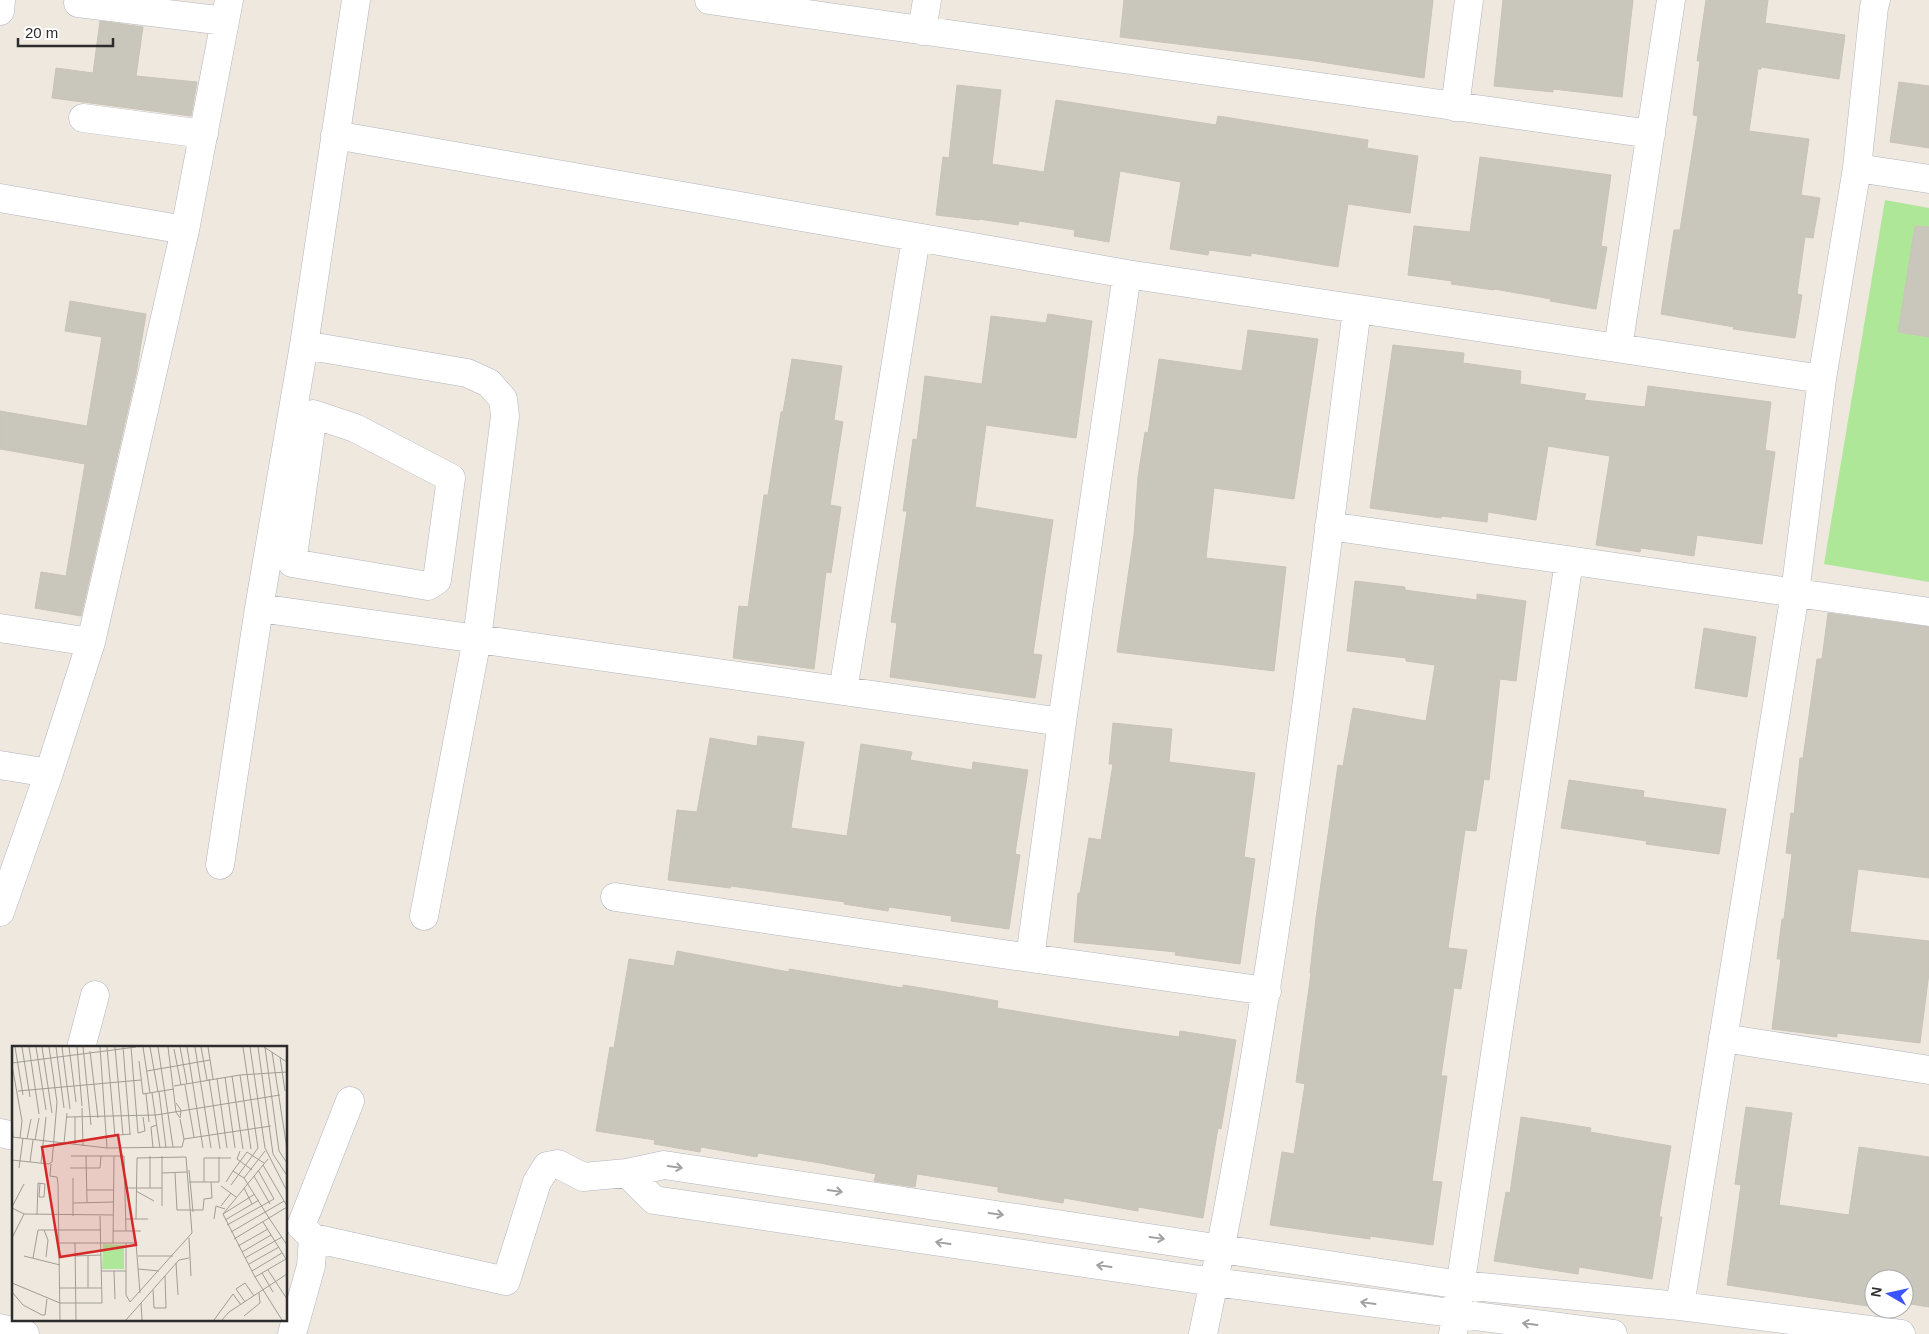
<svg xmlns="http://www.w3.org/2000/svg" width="1929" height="1334" font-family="Arial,sans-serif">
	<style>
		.green { fill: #afe799 }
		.building { fill: #c9c6bc; stroke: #cac4b7 }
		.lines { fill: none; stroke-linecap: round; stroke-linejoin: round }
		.minor-casing { stroke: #b2b4c0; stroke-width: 29 }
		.minor { stroke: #fff; stroke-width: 28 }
		.oneway { stroke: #a0a0a0 }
		.inset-road { fill: none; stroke: #a09d97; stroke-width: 1 }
		.view { fill: #d62828; fill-opacity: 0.15; stroke: #d62828; stroke-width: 2.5 }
		.inset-edge { fill: none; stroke: #2c2c2c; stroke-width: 2.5 }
	</style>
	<rect width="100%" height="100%" fill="#eee8de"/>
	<path class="green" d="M 1885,200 L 1929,208 L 1929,582 L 1824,564 Z"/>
	<path class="building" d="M 1124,0 L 1433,0 L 1424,78 L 1308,60 L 1120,37 Z
		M 1503,0 L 1633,0 L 1622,97 L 1553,89 L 1553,92 L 1494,86 Z
		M 1706,0 L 1768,0 L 1765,23 L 1845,35 L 1839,79 L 1761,67 L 1761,69 L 1758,69 L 1749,131 L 1809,139 L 1801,195 L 1820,198 L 1813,238 L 1805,237 L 1797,294 L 1802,295 L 1795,338 L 1733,329 L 1734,327 L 1661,314 L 1674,230 L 1680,230 L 1698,116 L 1693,115 L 1700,61 L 1697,61 Z
		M 100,21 L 143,27 L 136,76 L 197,82 L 191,116 L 52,98 L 56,68 L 93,73 Z
		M 1899,82 L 1929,86 L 1929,148 L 1890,142 Z
		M 957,85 L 1001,90 L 992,164 L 1044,172 L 1056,100 L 1216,125 L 1218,116 L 1368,140 L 1367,148 L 1418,156 L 1410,213 L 1348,204 L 1338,267 L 1251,253 L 1251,256 L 1209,250 L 1208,255 L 1170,249 L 1181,182 L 1120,171 L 1109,242 L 1074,236 L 1075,230 L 1019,221 L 1018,225 L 979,219 L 979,220 L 936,215 L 943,157 L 949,158 Z
		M 1480,157 L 1611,175 L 1601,246 L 1607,247 L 1596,309 L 1550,301 L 1551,299 L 1494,289 L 1494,290 L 1451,284 L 1452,281 L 1408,275 L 1414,226 L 1470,232 Z
		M 1915,226 L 1929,227 L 1929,337 L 1898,332 Z
		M 70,301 L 146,314 L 136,374 L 81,616 L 35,608 L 41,572 L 66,576 L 85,464 L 0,449 L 0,411 L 87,426 L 102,337 L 65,331 Z
		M 1048,314 L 1092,321 L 1076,438 L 986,425 L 975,507 L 1053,520 L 1033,654 L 1042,655 L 1035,698 L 890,677 L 897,623 L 891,622 L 907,511 L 903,511 L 913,439 L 917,440 L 925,376 L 982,384 L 991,316 L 1046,323 Z
		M 1248,330 L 1318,339 L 1294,499 L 1214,488 L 1206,558 L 1286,567 L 1274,671 L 1117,652 L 1134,535 L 1138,477 L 1145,432 L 1148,433 L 1159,359 L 1242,371 Z
		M 1393,345 L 1464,353 L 1463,363 L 1521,371 L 1520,384 L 1586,394 L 1584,400 L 1645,407 L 1648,386 L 1771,402 L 1765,450 L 1775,452 L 1762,544 L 1697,535 L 1694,556 L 1641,548 L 1640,552 L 1596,545 L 1610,456 L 1548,446 L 1536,520 L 1488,512 L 1487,522 L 1442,516 L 1441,518 L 1370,508 Z
		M 792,359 L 842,366 L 834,420 L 843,422 L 830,505 L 841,507 L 831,573 L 826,572 L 814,669 L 733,658 L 739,606 L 748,607 L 764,495 L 768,495 L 781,412 L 783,412 Z
		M 1355,581 L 1405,587 L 1405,590 L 1477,600 L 1477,594 L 1526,601 L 1516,681 L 1500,679 L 1489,780 L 1484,779 L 1476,831 L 1465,830 L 1448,948 L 1467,950 L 1461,989 L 1454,988 L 1441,1076 L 1447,1076 L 1432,1181 L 1442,1182 L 1433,1245 L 1370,1236 L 1370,1239 L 1270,1225 L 1282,1152 L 1294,1154 L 1305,1084 L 1296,1082 L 1311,973 L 1310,973 L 1316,918 L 1338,765 L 1343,766 L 1353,708 L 1426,721 L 1435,665 L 1406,661 L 1406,658 L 1347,651 Z
		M 1828,613 L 1929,627 L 1929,878 L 1858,869 L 1850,932 L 1929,941 L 1929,973 L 1920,1043 L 1837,1033 L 1837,1037 L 1772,1029 L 1781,959 L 1777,959 L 1782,919 L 1784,919 L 1792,854 L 1786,853 L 1791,813 L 1794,814 L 1800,758 L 1803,758 L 1817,659 L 1822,659 Z
		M 1704,628 L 1756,637 L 1747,697 L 1695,688 Z
		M 1113,723 L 1172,729 L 1169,762 L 1255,773 L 1244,857 L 1255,859 L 1240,964 L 1175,955 L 1176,952 L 1074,942 L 1078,893 L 1080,893 L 1089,838 L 1101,840 L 1113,764 L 1109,764 Z
		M 758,736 L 804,742 L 791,828 L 847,836 L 861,744 L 912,752 L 910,760 L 972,770 L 973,762 L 1028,770 L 1015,854 L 1020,855 L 1009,929 L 951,921 L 952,916 L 889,907 L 888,911 L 844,904 L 845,902 L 731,886 L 730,888 L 668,880 L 677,810 L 697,812 L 710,738 L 757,746 Z
		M 1569,780 L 1644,791 L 1643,797 L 1726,809 L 1719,854 L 1646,844 L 1647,841 L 1561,828 Z
		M 677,951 L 789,972 L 789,969 L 903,988 L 903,985 L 946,992 L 998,1001 L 997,1008 L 1111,1027 L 1179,1037 L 1180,1031 L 1236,1040 L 1221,1129 L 1218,1128 L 1203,1218 L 1138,1207 L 1138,1211 L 1064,1198 L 1063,1203 L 998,1192 L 998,1187 L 917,1174 L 915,1187 L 874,1181 L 876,1174 L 820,1163 L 758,1153 L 757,1157 L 701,1147 L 700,1152 L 654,1144 L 655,1140 L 596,1131 L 610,1047 L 614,1048 L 629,959 L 674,966 Z
		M 1746,1107 L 1792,1113 L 1779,1205 L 1849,1215 L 1859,1147 L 1929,1157 L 1929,1307 L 1904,1303 L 1904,1279 L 1874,1279 L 1874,1307 L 1727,1285 L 1741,1185 L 1735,1184 Z
		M 1521,1117 L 1591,1128 L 1590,1132 L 1671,1146 L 1659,1217 L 1662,1217 L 1652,1279 L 1579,1267 L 1578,1274 L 1494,1261 L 1506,1192 L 1510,1193 Z"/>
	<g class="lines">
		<defs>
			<path id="minor" d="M 709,0 L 1651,134
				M 78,3 L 225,21
				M 0,11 L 1,0
				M 922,31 L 927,0
				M 1455,107 L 1469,0
				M 83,118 L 204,134
				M 335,135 L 1127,274 L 1822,379
				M 1857,168 L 1929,179
				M 0,198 L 185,230
				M 304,345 L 467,373 L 489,383 L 503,399 L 505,416 L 477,639 L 424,916
				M 1618,348 L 1671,0
				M 313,414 L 355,428 L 451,478 L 437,580 L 428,586 L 292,563 Z
				M 1329,526 L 1929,612
				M 259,608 L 1062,722
				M 0,628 L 91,642
				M 843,691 L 916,238
				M 0,765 L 49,773
				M 220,865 L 259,608 L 304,345 L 356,0
				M 615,897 L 1030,958 L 1267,991
				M 0,912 L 49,773 L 91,642 L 185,230 L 229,0
				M 1030,958 L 1062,722 L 1127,274
				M 1723,1038 L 1929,1070
				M 81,1048 L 95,995
				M 0,1133 L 14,1136
				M 627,1173 L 654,1200 L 1214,1282 L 1613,1334
				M 301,1226 L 350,1101
				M 313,1238 L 506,1281 L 537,1182 L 547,1166 L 558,1164 L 583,1177 L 627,1173 L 664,1165 L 1461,1285 L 1680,1306 L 1901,1334
				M 1680,1306 L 1795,593 L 1822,379 L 1857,168 L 1874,7 L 1876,0
				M 0,1328 L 25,1334
				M 292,1334 L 311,1266 L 313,1238 L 301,1226
				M 1203,1334 C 1275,996 1313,651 1357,309
				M 1453,1334 L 1569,561"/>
		</defs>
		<use href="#minor" class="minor-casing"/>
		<use href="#minor" class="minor"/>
	</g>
	<defs><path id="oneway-shaft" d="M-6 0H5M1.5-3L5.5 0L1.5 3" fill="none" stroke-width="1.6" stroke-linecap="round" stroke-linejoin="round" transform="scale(1.25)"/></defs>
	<g class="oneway">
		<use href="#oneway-shaft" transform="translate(675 1167) rotate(8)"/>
		<use href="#oneway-shaft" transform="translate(835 1191) rotate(8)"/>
		<use href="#oneway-shaft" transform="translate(996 1214) rotate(8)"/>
		<use href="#oneway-shaft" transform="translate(1157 1238) rotate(8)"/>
		<use href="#oneway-shaft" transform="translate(943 1243) rotate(-172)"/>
		<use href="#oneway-shaft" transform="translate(1104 1266) rotate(-172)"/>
		<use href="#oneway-shaft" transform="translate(1368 1303) rotate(-172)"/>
		<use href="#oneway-shaft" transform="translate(1530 1324) rotate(-173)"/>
	</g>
	<g transform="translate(12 1046)">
		<rect width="275" height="275" fill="#eee8de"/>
		<path d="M 91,198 L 112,199 L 112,223 L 90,223 Z" fill="#afe799"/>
		<path class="inset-road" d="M 3,1 L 11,49M 10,1 L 18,51M 17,1 L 27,68M 24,1 L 34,64M 30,1 L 40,67M 44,1 L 52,62M 50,1 L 58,63M 57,1 L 64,56M 65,1 L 70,60M 71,1 L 79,79M 88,1 L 95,102M 95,1 L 103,90M 103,1 L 111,89M 111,1 L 118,88M 119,1 L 126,87M 131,1 L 138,47M 138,1 L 146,46M 146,1 L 161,101M 156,1 L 164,66 L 168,72M 168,1 L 175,38M 175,1 L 191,102M 183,1 L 199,102M 189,1 L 195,34M 196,1 L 201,33M 238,1 L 253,102 L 275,145M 246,1 L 261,108 L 274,128M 252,1 L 275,16M 253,1 L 267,105 L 275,117M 162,3 L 169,39M 78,5 L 86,72M 260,6 L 275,103M 268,11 L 273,45M 127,15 L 131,48 L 162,43M 0,17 L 124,1M 0,19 L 10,75 L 8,92M 135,25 L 198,14M 228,29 L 239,103M 220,30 L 231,103M 213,31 L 223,102M 205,32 L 215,102M 197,33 L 208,103M 173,39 L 182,91M 162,40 L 228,29 L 275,26M 6,45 L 129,34M 147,46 L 154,102M 140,47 L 148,102M 134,48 L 137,76M 164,57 L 169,64 L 168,72M 0,58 L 1,91M 70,62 L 71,100M 55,71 L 144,69 L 268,49M 126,87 L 133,85 L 131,71M 95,90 L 119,88M 0,91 L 95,102 L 170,101 L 172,93 L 168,73M 15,93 L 19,73M 172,93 L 259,80M 23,94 L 27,72M 52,97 L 55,67M 63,99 L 63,71M 141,102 L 139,81 L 145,79M 228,105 L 225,113 L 240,124M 59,110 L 112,110 L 114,185M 74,110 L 75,156M 138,110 L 138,142M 150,110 L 150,160M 256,113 L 211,168 L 243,231 L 270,274M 0,114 L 37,118 L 40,116 L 45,56 L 37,1M 18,116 L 21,94M 29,117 L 34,71M 39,118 L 38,130 L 45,131 L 46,138 L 48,274M 251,119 L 275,160M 7,122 L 11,92M 58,122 L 88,122 L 89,110M 177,124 L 181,166M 221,125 L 235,106 L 252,117M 150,127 L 175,126M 163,127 L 165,164 L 191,164 L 192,153 L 200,152 L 199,136M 242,130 L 258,158M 61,132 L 61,170M 232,132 L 253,105M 177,136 L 207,136 L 207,111M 192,136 L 192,112 L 219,112M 214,136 L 221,125 L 232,132 L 257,172 L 275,161M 219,139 L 246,102 L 231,1M 209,140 L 224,151M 113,142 L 150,142M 232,142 L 240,158M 75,144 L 101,144M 124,145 L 142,155M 61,157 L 101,156M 209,160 L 219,147M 0,161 L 12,138M 0,162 L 12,168 L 101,169M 211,168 L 243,148M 25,169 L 26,137 L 33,138 L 32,151 L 27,151 L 28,137M 113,173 L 136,173M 124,173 L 125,112 L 174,111M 202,173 L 204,160 L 213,163M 213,174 L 247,154M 215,179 L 262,153 L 246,124M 32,184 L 36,194 L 34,211M 101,185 L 129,185M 219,186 L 272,155M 0,192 L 12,168M 177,192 L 179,230M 222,193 L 257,172 L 275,199M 47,197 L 124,197 L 128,247M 63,197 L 64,274M 101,197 L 102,110M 114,197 L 114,249 L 118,256 L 180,187 L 174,111M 226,200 L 256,183M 230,206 L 259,189M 12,210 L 48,219M 63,210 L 89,209M 76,210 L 76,242M 126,210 L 161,210M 21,212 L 26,184 L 89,184M 233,212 L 270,191M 164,217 L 166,249M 237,218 L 267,201M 126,223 L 147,225M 256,224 L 275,253M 89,225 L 114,225M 102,225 L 103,253M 240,225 L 270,207M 250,227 L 261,246M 243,231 L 274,213 L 251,176M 0,237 L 48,257 L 90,257 L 88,170M 48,242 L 89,242M 141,244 L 142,262 L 154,262 L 153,230M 0,246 L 11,259 L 30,269 L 33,269 L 35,253M 233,256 L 224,243 L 233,237 L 242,250M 129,257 L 130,274M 232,270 L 248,257 L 247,247M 114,274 L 167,214 L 177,212M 202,274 L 221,248 L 229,259M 210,274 L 217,266 L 275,228"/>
		<path class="view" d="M 106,89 L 124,199 L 48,211 L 30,101 Z"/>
		<rect width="275" height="275" class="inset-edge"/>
	</g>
	<g transform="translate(1889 1294) rotate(279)"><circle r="24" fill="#ffffff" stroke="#ababab"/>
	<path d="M0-4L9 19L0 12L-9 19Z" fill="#3a55ff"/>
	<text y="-8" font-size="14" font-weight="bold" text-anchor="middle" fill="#2c2c2c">N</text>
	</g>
	<path d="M18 38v8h95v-8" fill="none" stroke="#2c2c2c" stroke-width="2.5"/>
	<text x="25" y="38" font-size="15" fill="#2c2c2c" stroke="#ffffff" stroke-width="4" paint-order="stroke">20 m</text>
</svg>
